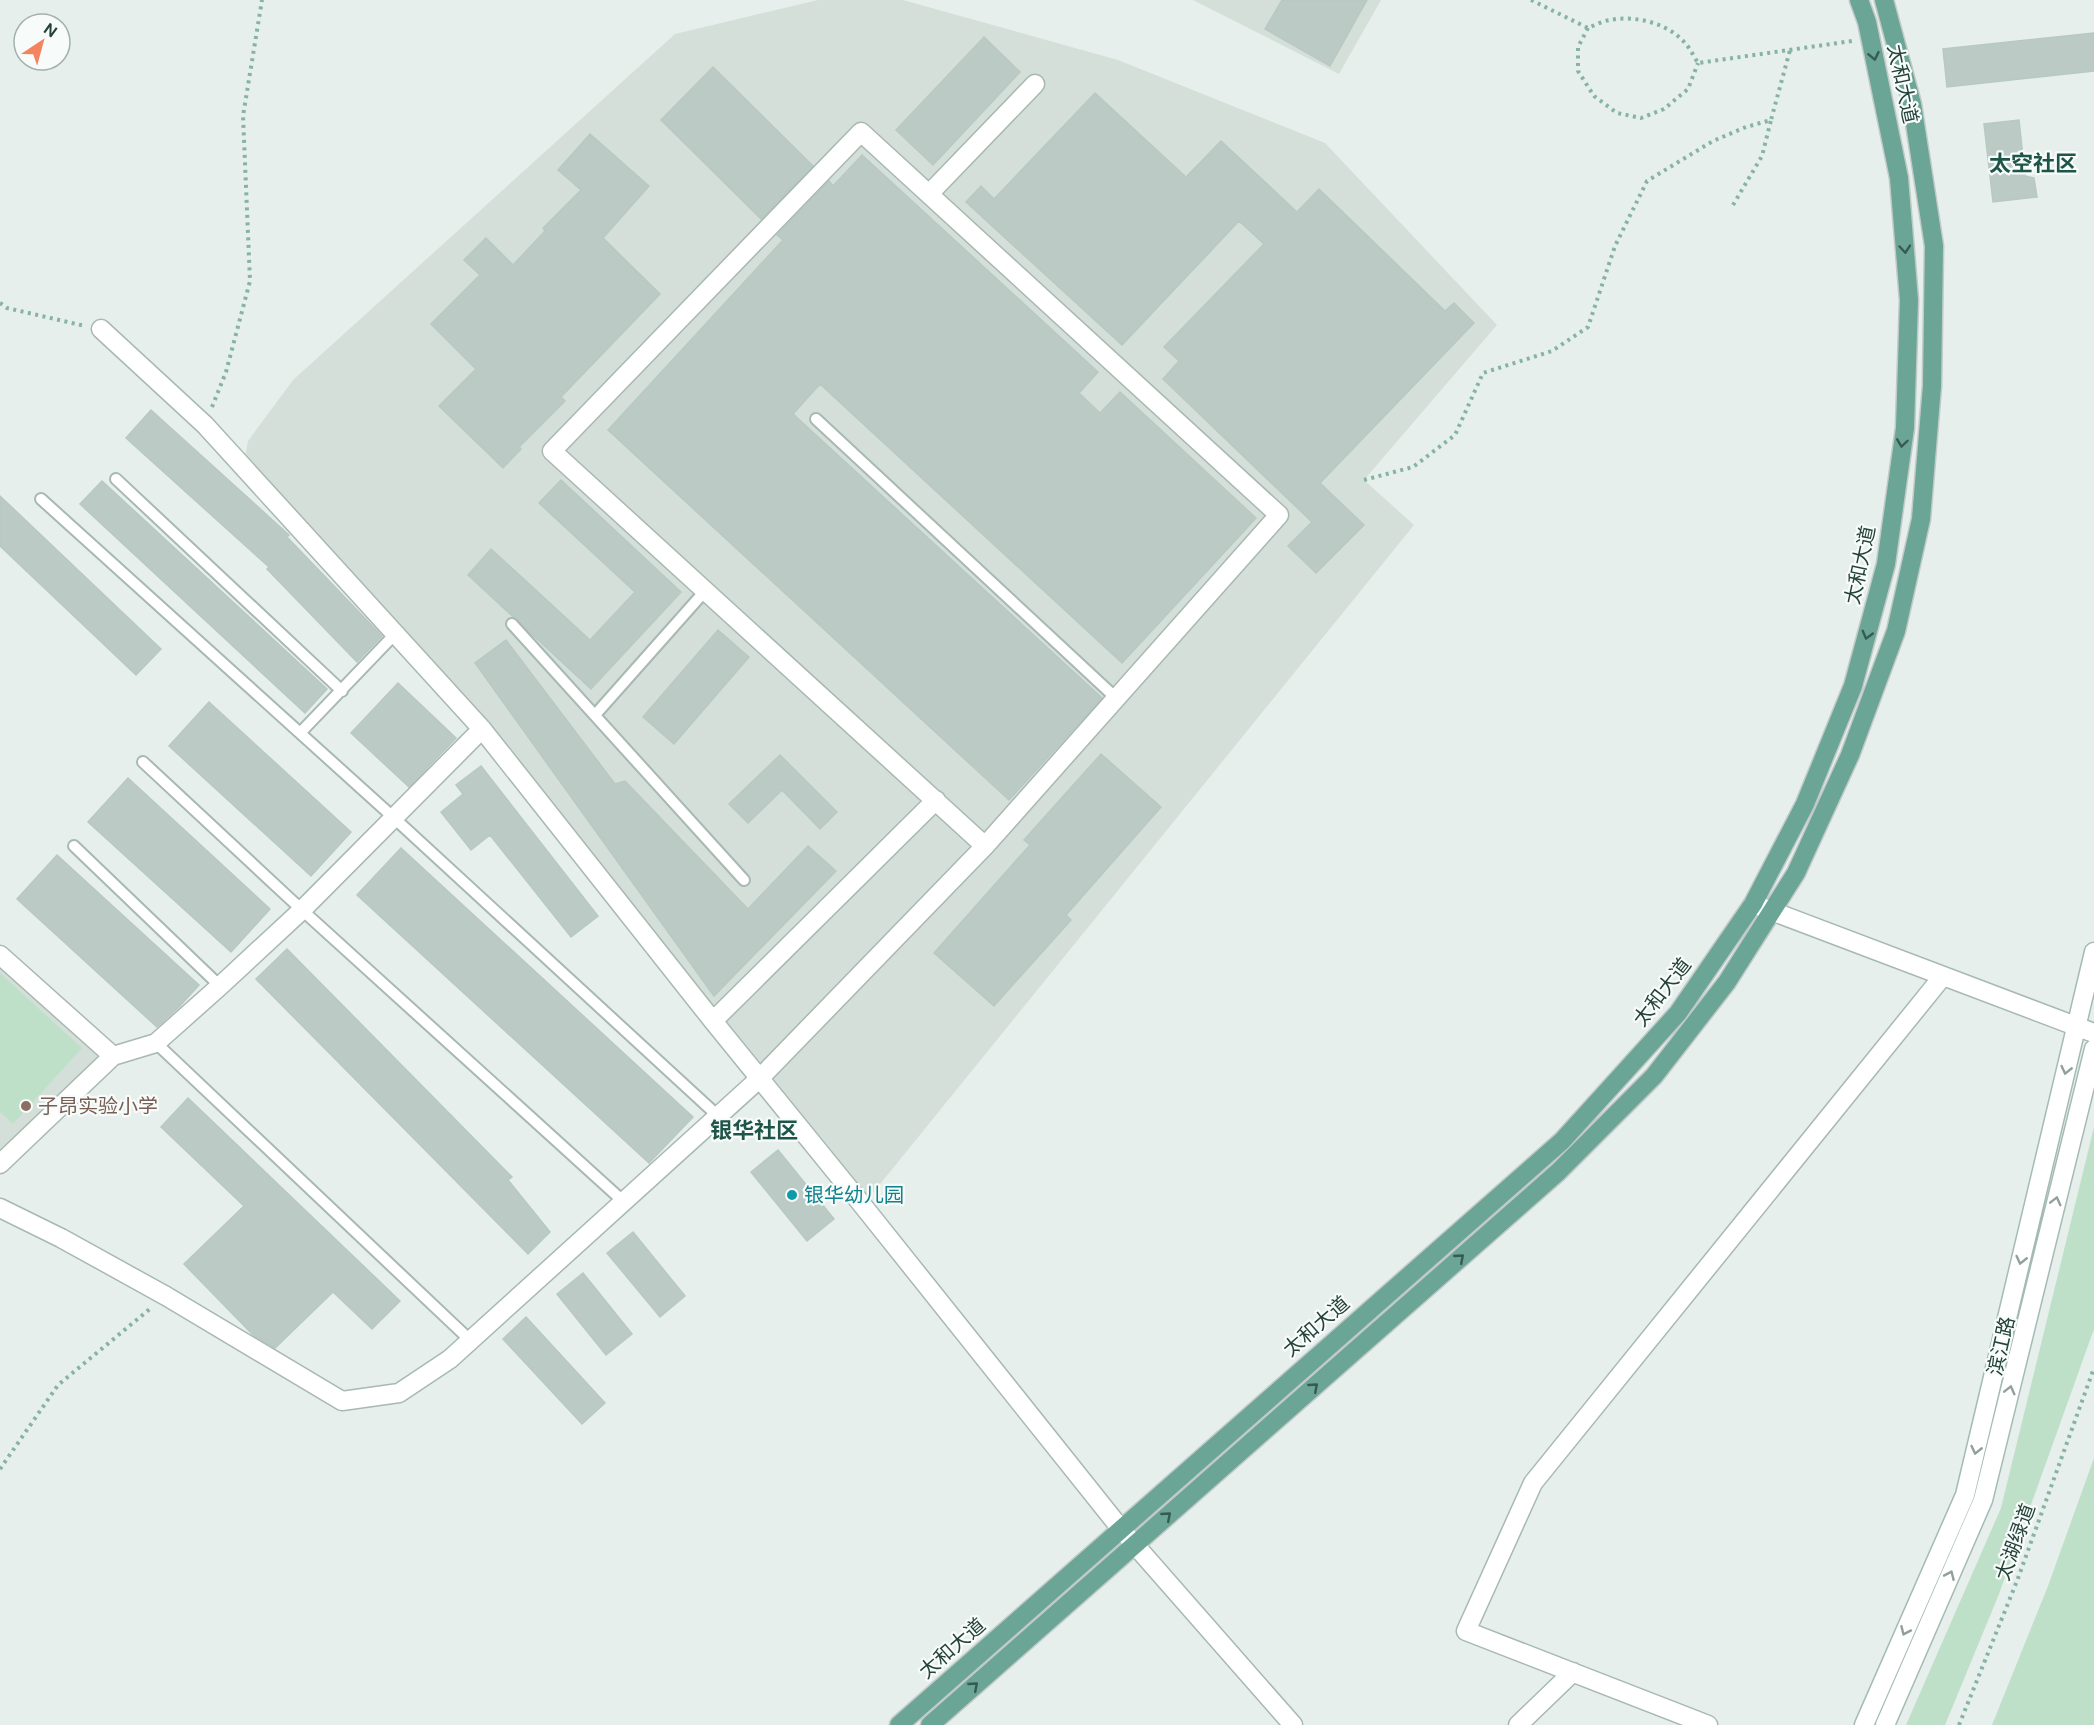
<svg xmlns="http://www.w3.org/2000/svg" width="2094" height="1725" font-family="'DM Sans','Noto Sans SC',sans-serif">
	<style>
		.built { fill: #d4dfda }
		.green { fill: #bfe0c8 }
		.building { fill: #bbcac4; stroke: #b8c9c2; stroke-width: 1.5 }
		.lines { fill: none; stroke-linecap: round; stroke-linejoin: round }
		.lane-casing { stroke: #a8b8b2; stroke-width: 14 }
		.street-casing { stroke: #a8b8b2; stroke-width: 21 }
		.secondary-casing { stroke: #a4bbb3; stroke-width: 21 }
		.primary-casing { stroke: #c2cac8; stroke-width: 21 }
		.path { stroke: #86b3a5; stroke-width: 4; stroke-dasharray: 3 4.5; stroke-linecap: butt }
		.lane { stroke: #fff; stroke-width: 10 }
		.street { stroke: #fff; stroke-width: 18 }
		.secondary { stroke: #fff; stroke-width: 18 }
		.primary { stroke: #6aa596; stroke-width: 18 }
		.oneway { stroke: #365b51 }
		.oneway2 { stroke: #92a09c }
		.education-dot { fill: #8d6e63; stroke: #f7fbf9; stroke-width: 2 }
		.culture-dot { fill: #0f9aa8; stroke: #f7fbf9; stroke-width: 2 }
		.labels { text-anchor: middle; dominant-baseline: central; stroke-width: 4.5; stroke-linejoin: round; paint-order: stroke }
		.street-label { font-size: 20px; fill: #24423a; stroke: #f7fbf9 }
		.education-label { font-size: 20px; fill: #785e54; stroke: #f7fbf9; text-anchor: start }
		.culture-label { font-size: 20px; fill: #0d838f; stroke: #f7fbf9; text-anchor: start }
		.quarter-label { font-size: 22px; font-weight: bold; fill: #1f5548; stroke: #f7fbf9 }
	</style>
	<rect width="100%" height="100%" fill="#e6efeb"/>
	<path class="built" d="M 818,0 L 903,0 L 1118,60 L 1325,143 L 1497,325 L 1364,480 L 1414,525 L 868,1199 L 488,722 L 245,457 L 248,441 L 293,380 L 675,34 Z
		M 1193,0 L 1381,0 L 1339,74 Z
		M 0,965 L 102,1058 L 0,1154 Z"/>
	<path class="green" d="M 0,973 L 82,1048 L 13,1124 L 0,1112 Z
		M 2094,1127 L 2094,1329 L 1999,1594 L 1945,1725 L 1906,1725 L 2001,1508 Z
		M 2094,1458 L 2094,1725 L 1992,1725 L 2048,1586 Z"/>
	<path class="building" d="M 1282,0 L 1367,0 L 1330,66 L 1265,29 Z
		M 2094,33 L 2094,71 L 1947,87 L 1943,49 Z
		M 984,37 L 1020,72 L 933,165 L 896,130 Z
		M 713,67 L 813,166 L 761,219 L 661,120 Z
		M 1095,93 L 1186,177 L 1221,141 L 1297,212 L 1319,189 L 1445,311 L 1454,303 L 1474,323 L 1320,483 L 1364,525 L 1316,573 L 1288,546 L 1312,522 L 1163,379 L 1179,361 L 1164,347 L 1264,244 L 1239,221 L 1122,345 L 966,202 L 981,186 L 994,199 Z
		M 2019,120 L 2025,176 L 2034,178 L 2037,197 L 1993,202 L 1984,124 Z
		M 590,134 L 649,186 L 603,238 L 660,294 L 561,397 L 565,401 L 519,447 L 521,449 L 503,468 L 439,406 L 476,369 L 431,324 L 480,275 L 464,260 L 486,238 L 513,265 L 545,231 L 543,228 L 581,190 L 558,170 Z
		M 862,155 L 1098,372 L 1079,393 L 1100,413 L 1120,392 L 1256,518 L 1122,663 L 820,384 L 793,414 L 1102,698 L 1009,800 L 608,430 L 783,240 L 777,235 L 829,181 L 833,186 Z
		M 151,410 L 289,535 L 287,537 L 382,636 L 357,662 L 267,569 L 269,567 L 126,438 Z
		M 561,480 L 681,592 L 591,689 L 468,575 L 491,549 L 590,640 L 635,592 L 539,503 Z
		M 102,481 L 327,689 L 305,713 L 80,504 Z
		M 0,496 L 161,649 L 136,675 L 0,546 Z
		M 718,630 L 749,657 L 674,744 L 643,717 Z
		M 506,640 L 615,784 L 625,781 L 748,909 L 808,846 L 836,871 L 714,996 L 475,663 Z
		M 398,683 L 456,738 L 409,787 L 351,733 Z
		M 209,702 L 351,832 L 311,876 L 169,746 Z
		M 1101,754 L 1161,807 L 1066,915 L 1071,920 L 994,1006 L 934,953 L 1030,845 L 1024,840 Z
		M 780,755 L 837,812 L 820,829 L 782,790 L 748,823 L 729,804 Z
		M 481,766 L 598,916 L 571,937 L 490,835 L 471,850 L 441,812 L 463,794 L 456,785 Z
		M 128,778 L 270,909 L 231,952 L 88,822 Z
		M 401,848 L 693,1117 L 649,1163 L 357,895 Z
		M 57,855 L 199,985 L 179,1007 L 157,1027 L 17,899 Z
		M 287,949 L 512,1177 L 508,1180 L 550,1232 L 528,1254 L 256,979 Z
		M 188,1098 L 400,1301 L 372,1329 L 333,1292 L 275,1348 L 253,1335 L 184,1264 L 244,1206 L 161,1127 Z
		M 778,1150 L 834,1219 L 807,1241 L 751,1172 Z
		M 633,1232 L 685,1296 L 660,1317 L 607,1253 Z
		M 583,1273 L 632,1334 L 606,1355 L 557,1294 Z
		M 526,1317 L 605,1403 L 582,1424 L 503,1339 Z"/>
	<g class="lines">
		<defs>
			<path id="lane" d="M 816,419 L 1116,698
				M 116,479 L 342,691
				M 41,499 L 393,817 L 718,1116
				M 512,624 L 744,880
				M 595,715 L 705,591
				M 300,733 L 396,633
				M 143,762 L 302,910 L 624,1202
				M 74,846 L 220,986
				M 156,1043 L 471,1341"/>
			<path id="street" d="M 929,194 L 1035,84
				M 101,329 L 205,425 L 482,729 L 713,1021 L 860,1202 L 1121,1529 L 1293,1725
				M 1753,904 L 2094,1033
				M 0,955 L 113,1056
				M 713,1021 L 936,800
				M 0,1164 L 113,1056 L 156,1043 L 220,986 L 302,910 L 482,729
				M 0,1208 L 61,1238 L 166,1296 L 342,1401 L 399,1393 L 450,1359 L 759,1079 L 985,846 L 1279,515 L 861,132 L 552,451 L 985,846
				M 1518,1725 L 1573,1672
				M 1708,1725 L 1466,1631 L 1533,1483 L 1943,976"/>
			<path id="secondary" d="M 1864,1725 L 1965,1495 L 2094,952
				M 1885,1725 L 1983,1500 L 2094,1049"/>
			<path id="primary" d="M 899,1725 L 1562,1141 L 1678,1013 L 1753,904 L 1805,804 L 1853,686 L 1886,564 L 1905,428 L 1909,300 L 1899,178 L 1867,22 L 1859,0
				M 930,1725 L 1558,1172 L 1654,1076 L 1727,982 L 1796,873 L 1850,755 L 1896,631 L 1921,519 L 1932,386 L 1934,246 L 1912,104 L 1884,0"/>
		</defs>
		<use href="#lane" class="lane-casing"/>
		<use href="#street" class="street-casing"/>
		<use href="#secondary" class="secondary-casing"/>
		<use href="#primary" class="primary-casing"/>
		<path class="path" d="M 1531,0 L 1588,28 C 1595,25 1603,21 1610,20 C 1635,15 1668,23 1685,43 C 1690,48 1694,57 1698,63 L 1852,41
			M 1588,28 L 1578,47 L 1578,71 L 1594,96 L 1617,113 L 1641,118 L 1664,109 L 1688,89 L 1698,63
			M 1733,205 L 1762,156 L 1771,120
			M 0,303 L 7,308 L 85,326
			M 212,407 L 226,372 L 250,281 L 243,116 L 262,0
			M 1364,480 L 1413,467 L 1455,435 L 1483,373 L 1552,351 L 1588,327 L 1615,246 L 1647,181 L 1713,141 L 1746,127 L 1771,120 L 1790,50
			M 0,1469 L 58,1385 L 151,1308
			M 1959,1725 L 2017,1581 L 2094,1368"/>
		<use href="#lane" class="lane"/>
		<use href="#street" class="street"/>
		<use href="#secondary" class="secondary"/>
		<use href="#primary" class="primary"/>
	</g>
	<defs><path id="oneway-chevron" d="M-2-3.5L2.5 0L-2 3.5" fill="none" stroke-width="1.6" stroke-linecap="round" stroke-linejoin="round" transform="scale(1.5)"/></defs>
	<g class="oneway">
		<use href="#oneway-chevron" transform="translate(1874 56) rotate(78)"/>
		<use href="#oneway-chevron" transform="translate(1905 249) rotate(85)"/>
		<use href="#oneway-chevron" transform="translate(1902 443) rotate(98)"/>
		<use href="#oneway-chevron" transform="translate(1867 635) rotate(105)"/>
		<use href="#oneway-chevron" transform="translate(1460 1258) rotate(-41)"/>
		<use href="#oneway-chevron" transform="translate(1314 1387) rotate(-41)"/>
		<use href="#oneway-chevron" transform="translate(1167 1516) rotate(-41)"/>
		<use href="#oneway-chevron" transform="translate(974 1686) rotate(-41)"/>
	</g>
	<g class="oneway2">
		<use href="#oneway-chevron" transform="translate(2066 1070) rotate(103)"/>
		<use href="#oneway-chevron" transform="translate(2056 1201) rotate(-76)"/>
		<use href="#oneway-chevron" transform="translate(2021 1260) rotate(103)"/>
		<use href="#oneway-chevron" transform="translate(2010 1390) rotate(-76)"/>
		<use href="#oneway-chevron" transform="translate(1976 1450) rotate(103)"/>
		<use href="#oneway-chevron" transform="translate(1950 1575) rotate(-66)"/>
		<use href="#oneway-chevron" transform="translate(1905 1631) rotate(114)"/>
	</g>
	<circle class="education-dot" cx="26" cy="1106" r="6"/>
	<circle class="culture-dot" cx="792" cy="1195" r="6"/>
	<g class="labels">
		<g class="street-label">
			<text transform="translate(1903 84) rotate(78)">太和大道</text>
			<text transform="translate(1860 565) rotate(-78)">太和大道</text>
			<text transform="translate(1662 992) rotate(-52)">太和大道</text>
			<text transform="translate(1316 1326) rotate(-41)">太和大道</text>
			<text transform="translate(2001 1346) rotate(-77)">滨江路</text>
			<text transform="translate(2015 1542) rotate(-70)">太湖绿道</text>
			<text transform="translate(952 1648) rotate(-41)">太和大道</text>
		</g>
		<g class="education-label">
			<text x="38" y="1106">子昂实验小学</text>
		</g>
		<g class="culture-label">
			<text x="804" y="1195">银华幼儿园</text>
		</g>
		<g class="quarter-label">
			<text x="2033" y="163">太空社区</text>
			<text x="754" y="1130">银华社区</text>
		</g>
	</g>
	<g transform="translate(42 42) rotate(36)"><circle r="28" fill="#f7fbf9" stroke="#a3b1ad" stroke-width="1.5"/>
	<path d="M0-4.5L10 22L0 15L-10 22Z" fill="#f4845f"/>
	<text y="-9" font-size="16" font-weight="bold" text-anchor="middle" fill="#24423a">N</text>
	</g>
</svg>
